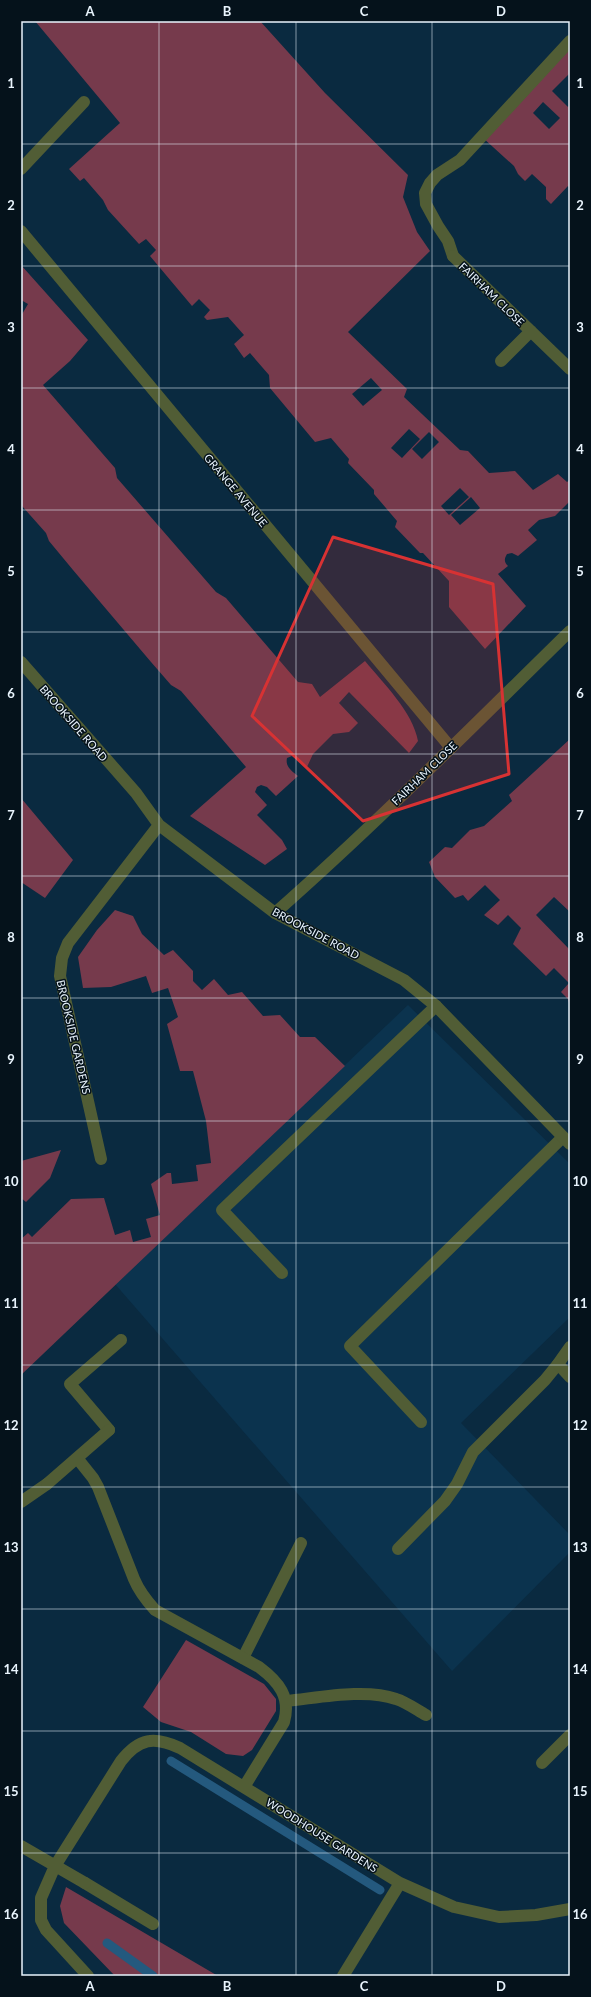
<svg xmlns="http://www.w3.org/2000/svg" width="591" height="1997" font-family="Lato,sans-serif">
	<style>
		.built { fill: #0b334e }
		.green { fill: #763a4c; fill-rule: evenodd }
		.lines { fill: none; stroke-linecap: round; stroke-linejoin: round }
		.stream { stroke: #24597e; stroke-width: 9 }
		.service { stroke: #515d35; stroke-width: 12 }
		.minor { stroke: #515d35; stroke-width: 12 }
		.marked { fill: #d73233; fill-opacity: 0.2; stroke: #d73233; stroke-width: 3; stroke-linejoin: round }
		.grid { fill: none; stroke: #e9f4fd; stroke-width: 1; stroke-opacity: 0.55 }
		.labels { text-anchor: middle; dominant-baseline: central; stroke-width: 3; stroke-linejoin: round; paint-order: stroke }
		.street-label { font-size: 11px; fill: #e9f4fd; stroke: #05121b }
		.neatline { fill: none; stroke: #e9f4fd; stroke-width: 1.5 }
		.grid-label { font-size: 13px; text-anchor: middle; font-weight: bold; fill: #e9f4fd }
	</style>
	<rect width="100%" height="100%" fill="#0a2a40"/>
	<path class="built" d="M 408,1005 L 570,1164 L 570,1317 L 461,1423 L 570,1535 L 570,1552 L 452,1671 L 115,1284 Z"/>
	<path class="green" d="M 35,21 L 260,21 L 325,93 L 408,175 L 403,197 L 417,232 L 430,251 L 348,332 L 407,389 L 404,397 L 460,450 L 468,451 L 489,473 L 515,471 L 533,490 L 558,474 L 567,482 L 570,480 L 570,501 L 555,516 L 539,520 L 528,530 L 537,540 L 518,556 L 512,553 L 507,554 C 504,559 504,562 508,566 L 498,574 L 526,606 L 485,649 L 449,607 L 449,581 L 423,553 L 420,553 L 395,527 L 397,521 L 374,494 L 374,490 L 348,463 L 349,459 L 331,438 L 315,442 L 270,388 L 269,375 L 250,353 L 244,358 L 234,344 L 244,335 L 228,317 L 207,320 L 204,317 L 210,310 L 199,299 L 192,306 L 150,256 L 156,250 L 146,239 L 139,244 L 108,210 L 103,200 L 84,178 L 80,181 L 69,169 L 120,123 ZM 371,378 L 382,390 L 363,406 L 352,394 ZM 409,429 L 420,439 L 402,458 L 391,448 ZM 429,432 L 439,442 L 422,459 L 412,449 ZM 460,488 L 469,497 L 449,515 L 441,506 ZM 471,497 L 480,508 L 460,525 L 451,515 Z
		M 570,47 L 570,73 L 552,91 L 568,107 L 570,105 L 570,188 L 568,186 L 551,204 L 546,199 L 546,187 L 532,174 L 525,181 L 518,174 L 514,166 L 482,137 ZM 543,102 L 560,118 L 549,129 L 533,113 Z
		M 21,265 L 88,340 L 70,361 L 43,385 L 115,468 L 117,478 L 216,592 L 226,598 L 298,682 L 312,684 L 320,697 L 365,661 C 383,683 413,712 418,741 L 409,753 L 349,692 L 339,703 L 358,723 L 349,732 L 333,734 L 313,754 L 307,767 L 292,756 L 287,758 C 285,767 292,771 298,776 L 276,796 L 267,787 L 261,785 L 257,787 L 255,792 L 267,805 L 257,815 L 282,840 L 287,849 L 265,865 L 190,816 L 246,767 L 181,691 L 171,685 L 151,662 L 73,570 L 49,541 L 46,533 L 22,506 L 21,316 L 28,304 L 21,300 Z
		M 570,739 L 570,912 L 554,897 L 536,915 L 570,950 L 570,1007 L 568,999 L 561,992 L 569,983 L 554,968 L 546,976 L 513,944 L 521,928 L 508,915 L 498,925 L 484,915 L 500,900 L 485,885 L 468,901 L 463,895 L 455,898 L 435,877 L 429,862 L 445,847 L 452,848 L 470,830 L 484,826 L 512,801 L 509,795 Z
		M 21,798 L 73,860 L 45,898 L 21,882 Z
		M 115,910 L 133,916 L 142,934 L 164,955 L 173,950 L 193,971 L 193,981 L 202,990 L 214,979 L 228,995 L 242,992 L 263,1016 L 280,1015 L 300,1037 L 315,1037 L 345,1066 L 21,1375 L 21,1239 L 28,1233 L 32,1237 L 71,1199 L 104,1198 L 115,1235 L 130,1230 L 133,1242 L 151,1237 L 146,1219 L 160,1215 L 151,1184 L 167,1173 L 171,1173 L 172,1184 L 198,1181 L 196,1165 L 211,1163 L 206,1121 L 193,1071 L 180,1071 L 167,1024 L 178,1017 L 168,988 L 152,993 L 146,976 L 111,987 L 83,988 L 78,957 L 97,930 Z
		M 61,1150 L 50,1178 L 26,1202 L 21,1198 L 21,1161 Z
		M 186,1640 L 264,1684 L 276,1699 L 276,1711 L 252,1750 L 243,1756 L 226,1754 L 191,1732 L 161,1722 L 143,1707 Z
		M 66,1887 L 218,1976 L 115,1976 L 64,1923 L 60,1906 Z"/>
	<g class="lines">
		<path class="stream" d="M 171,1761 L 380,1890
			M 107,1943 L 153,1976"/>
		<path class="service" d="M 453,256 L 448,241 L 438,226 L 426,204 L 425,193 L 430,183 L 437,175 L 460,160 L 570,41
			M 282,1273 L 222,1210 L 436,1006
			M 421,1422 L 350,1346 L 563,1137
			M 109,1430 L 70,1384 L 121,1340
			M 21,1502 L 47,1484
			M 398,1549 L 445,1501 L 457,1484 L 473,1452 L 545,1380 L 558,1364
			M 243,1658 L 301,1543
			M 286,1701 C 318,1698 365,1688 396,1699 C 406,1702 417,1710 426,1715
			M 85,1883 L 153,1924"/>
		<path class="minor" d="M 21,169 L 84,102
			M 21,231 L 451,748
			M 453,256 L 570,369
			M 501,361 L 531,331
			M 21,662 L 136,793 L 159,825 L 275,913 L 404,980 L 436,1006 L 570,1144
			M 275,913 C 377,823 473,726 570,631
			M 101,1159 L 60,976 L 62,958 L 68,943 L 159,825
			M 570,1347 L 558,1364 L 570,1377
			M 77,1458 L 93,1478 L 98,1487 L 134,1579 C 139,1591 146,1600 155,1610 L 259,1667 C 279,1682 291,1697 284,1722 L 244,1787
			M 47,1484 L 109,1430
			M 542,1763 L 570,1735
			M 21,1846 L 85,1883
			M 88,1976 L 46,1930 L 41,1920 L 41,1898 L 55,1866 L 121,1761 C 139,1738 154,1736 180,1748 L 400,1883 L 454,1907 L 499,1917 L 536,1915 L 570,1909
			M 343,1976 L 400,1883"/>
	</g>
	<path class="marked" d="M 333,537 L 493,584 L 509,774 L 363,821 L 252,716 Z"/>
	<path class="grid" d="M 159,21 L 159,1976M 296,21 L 296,1976M 432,21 L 432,1976M 21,144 L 570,144M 21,266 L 570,266M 21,388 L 570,388M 21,510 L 570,510M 21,632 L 570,632M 21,754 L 570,754M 21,876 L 570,876M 21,998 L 570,998M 21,1121 L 570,1121M 21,1243 L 570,1243M 21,1365 L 570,1365M 21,1487 L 570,1487M 21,1609 L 570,1609M 21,1731 L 570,1731M 21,1853 L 570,1853"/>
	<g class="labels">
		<g class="street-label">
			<text transform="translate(492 294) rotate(44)">FAIRHAM CLOSE</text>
			<text transform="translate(236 490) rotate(50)">GRANGE AVENUE</text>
			<text transform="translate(74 723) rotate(49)">BROOKSIDE ROAD</text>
			<text transform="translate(424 773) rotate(-44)">FAIRHAM CLOSE</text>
			<text transform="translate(316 933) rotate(28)">BROOKSIDE ROAD</text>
			<text transform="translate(74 1037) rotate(77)">BROOKSIDE GARDENS</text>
			<text transform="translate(322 1835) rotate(32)">WOODHOUSE GARDENS</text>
		</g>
	</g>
	<rect width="591" height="1997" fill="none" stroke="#05121b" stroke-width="44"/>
	<rect x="22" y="22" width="547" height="1953" class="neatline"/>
	<g class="grid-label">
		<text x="90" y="16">A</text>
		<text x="227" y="16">B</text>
		<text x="364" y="16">C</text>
		<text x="501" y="16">D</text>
		<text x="11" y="88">1</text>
		<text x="580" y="88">1</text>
		<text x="11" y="210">2</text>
		<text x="580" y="210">2</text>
		<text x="11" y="332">3</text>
		<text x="580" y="332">3</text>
		<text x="11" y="454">4</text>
		<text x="580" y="454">4</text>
		<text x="11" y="576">5</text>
		<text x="580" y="576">5</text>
		<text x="11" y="698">6</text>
		<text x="580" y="698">6</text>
		<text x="11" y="820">7</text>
		<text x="580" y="820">7</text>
		<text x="11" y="942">8</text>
		<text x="580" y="942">8</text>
		<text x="11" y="1064">9</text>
		<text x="580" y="1064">9</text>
		<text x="11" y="1186">10</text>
		<text x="580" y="1186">10</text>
		<text x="11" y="1308">11</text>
		<text x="580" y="1308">11</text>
		<text x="11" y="1430">12</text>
		<text x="580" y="1430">12</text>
		<text x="11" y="1552">13</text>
		<text x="580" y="1552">13</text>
		<text x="11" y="1674">14</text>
		<text x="580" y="1674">14</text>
		<text x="11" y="1796">15</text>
		<text x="580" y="1796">15</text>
		<text x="11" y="1919">16</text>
		<text x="580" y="1919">16</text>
		<text x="90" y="1991">A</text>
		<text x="227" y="1991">B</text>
		<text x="364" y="1991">C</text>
		<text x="501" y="1991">D</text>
	</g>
</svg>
